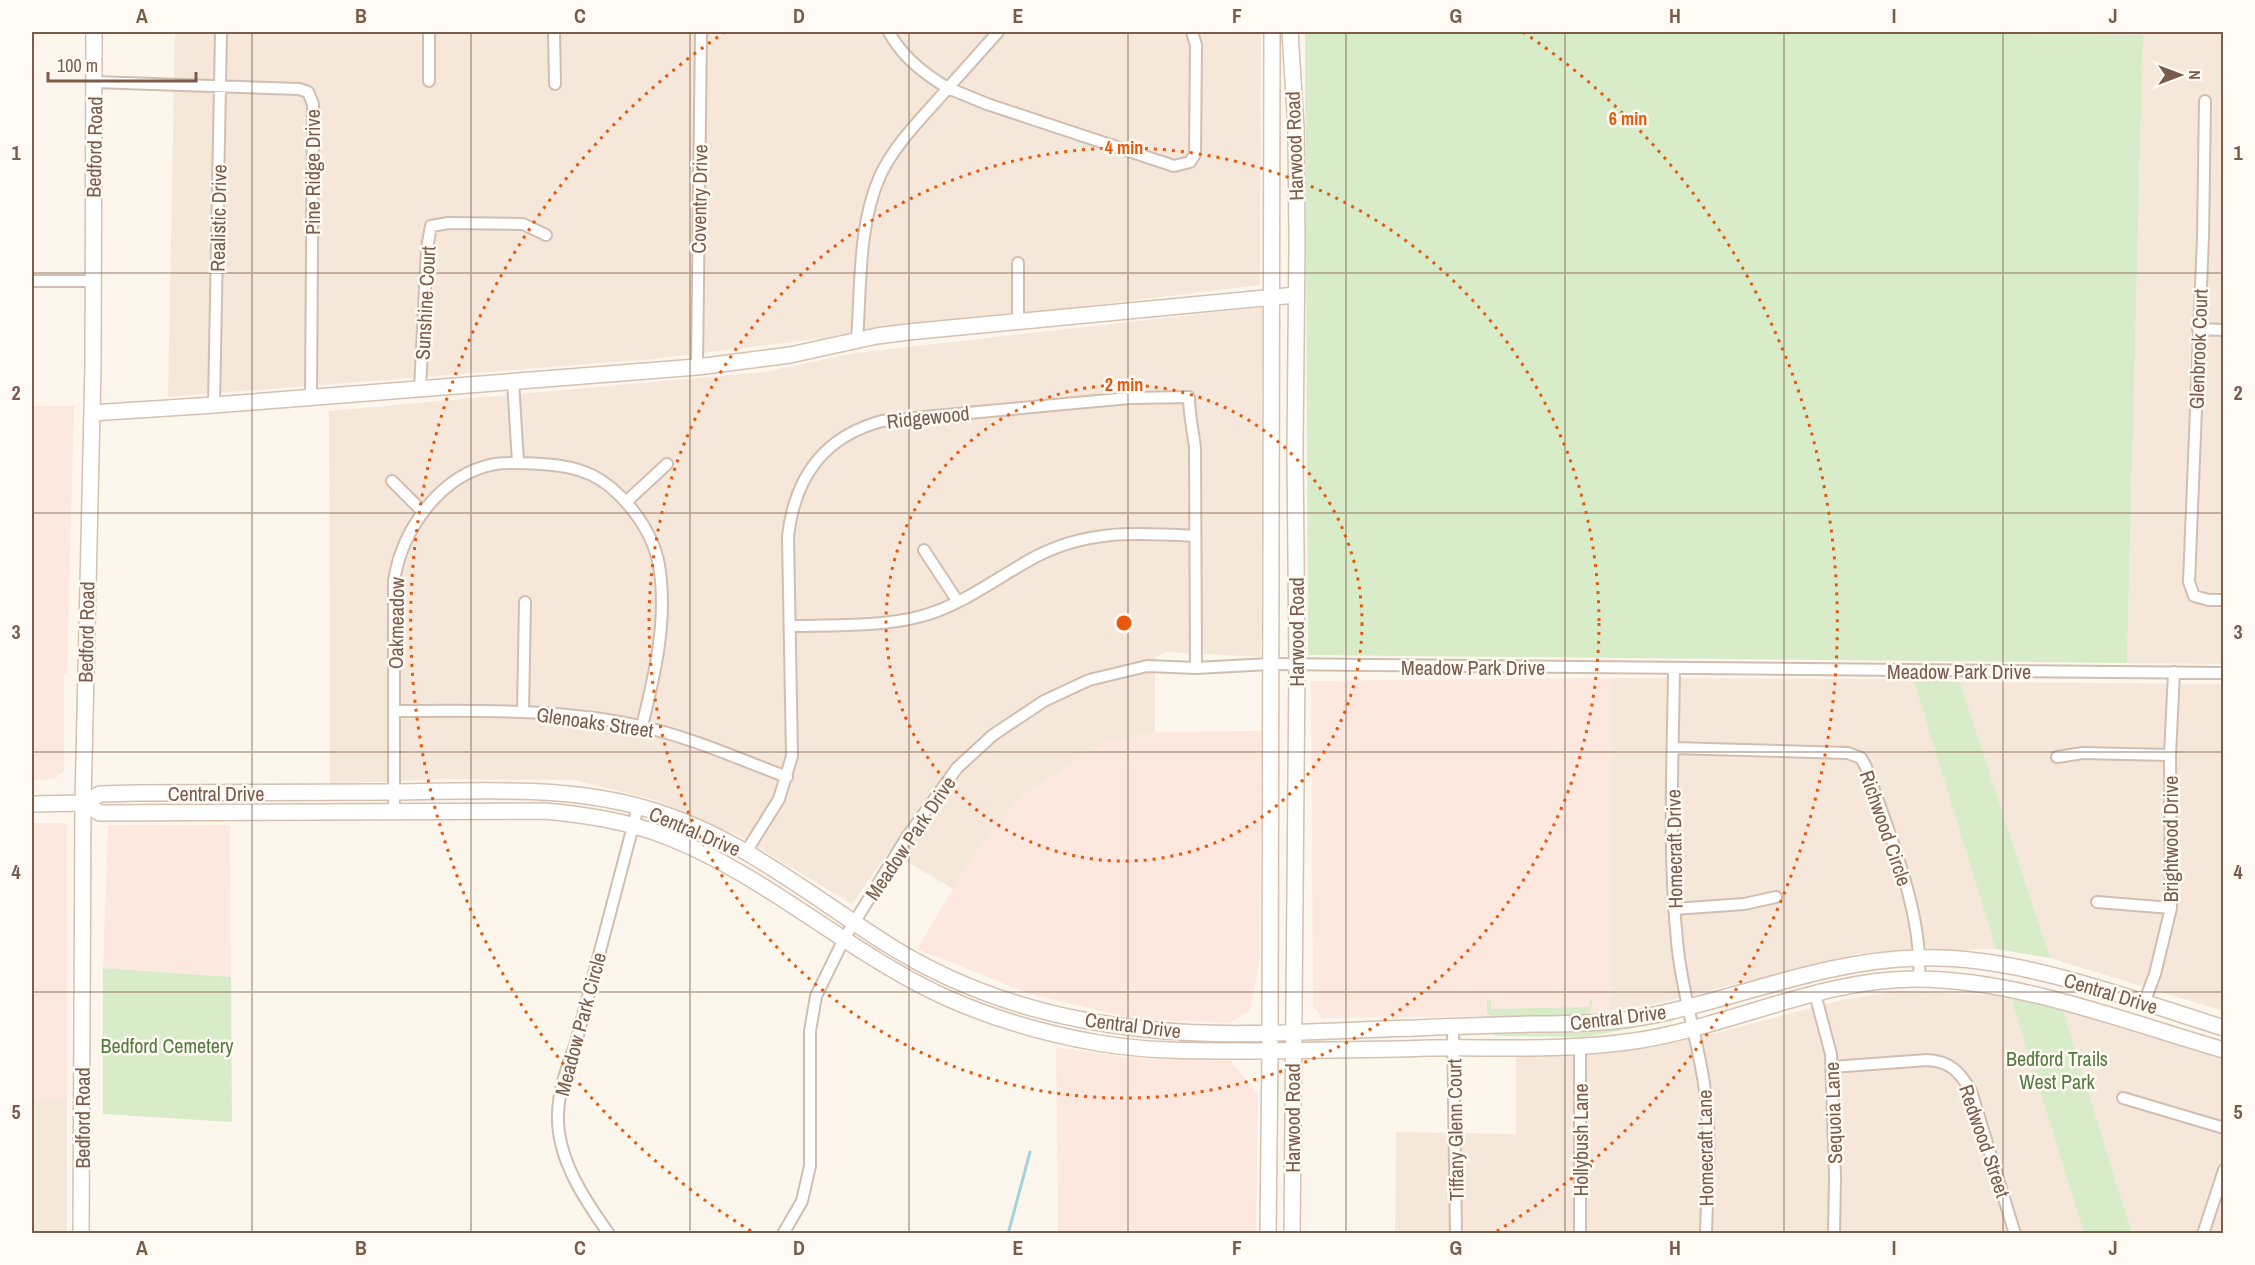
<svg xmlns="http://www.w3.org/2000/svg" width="2255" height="1265" font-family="'Archivo Narrow',sans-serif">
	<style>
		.residential { fill: #f5e8da }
		.commercial { fill: #fde8e0 }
		.green { fill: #d8ecc9 }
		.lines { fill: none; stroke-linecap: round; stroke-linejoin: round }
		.stream { stroke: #a5d3da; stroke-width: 3 }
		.street-casing { stroke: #d1beb0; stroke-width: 14 }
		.secondary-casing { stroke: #d6c0b0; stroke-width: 18 }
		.street { stroke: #fff; stroke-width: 10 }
		.secondary { stroke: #fff; stroke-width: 15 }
		.grid { fill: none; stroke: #7a5c4d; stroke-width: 1.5; stroke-opacity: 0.55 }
		.ring { fill: none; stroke: #e8590c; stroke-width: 3; stroke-dasharray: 3 6 }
		.labels { text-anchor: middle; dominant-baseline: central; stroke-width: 5; stroke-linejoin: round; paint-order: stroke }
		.street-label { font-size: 20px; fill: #7a5c4d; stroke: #fffaf3 }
		.park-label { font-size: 20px; fill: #537a41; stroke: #fffaf3 }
		.centre { fill: #e8590c; stroke: #fffaf3; stroke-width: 3 }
		.ring-label { font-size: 18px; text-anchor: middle; font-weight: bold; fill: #e8590c; stroke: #fffaf3; stroke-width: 5; stroke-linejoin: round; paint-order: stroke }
		.neatline { fill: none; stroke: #7a5c4d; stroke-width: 2 }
		.grid-label { font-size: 20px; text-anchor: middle; font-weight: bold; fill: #7a5c4d }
	</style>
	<rect width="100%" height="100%" fill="#fdf6ec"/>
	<path class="residential" d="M 175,32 L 1261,32 L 1260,285 L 653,359 L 168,397 Z
		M 1757,32 L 2223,32 L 2223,664 L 2127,663 L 2143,36 Z
		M 1262,307 L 1261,657 L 1167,652 L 1155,657 L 1155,732 L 1103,743 L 964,870 L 953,889 L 889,851 L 852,904 L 741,837 L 652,799 L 573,780 L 449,779 L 330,784 L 329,411 L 764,372 L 855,353 Z
		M 1611,678 L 1913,679 L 1996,949 L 1857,954 L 1650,1005 L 1607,1011 L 1612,990 Z
		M 1960,682 L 2223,684 L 2223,1011 L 2050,958 Z
		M 1899,991 L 2010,996 L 2084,1233 L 1395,1234 L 1396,1132 L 1516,1134 L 1516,1054 L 1599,1054 L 1655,1046 L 1716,1033 L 1842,1000 Z
		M 2063,1010 L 2223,1057 L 2223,1233 L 2132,1233 Z
		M 32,1099 L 67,1099 L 67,1233 L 32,1233 Z"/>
	<path class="commercial" d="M 32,406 L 74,406 L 67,674 L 64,675 L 64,771 L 54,779 L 33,780 L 32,780 Z
		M 1611,678 L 1612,990 L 1607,1011 L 1588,1013 L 1587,1015 L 1322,1018 L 1313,1006 L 1311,681 Z
		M 1261,731 L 1260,959 L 1250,1011 L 1229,1023 L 1135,1019 L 1033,995 L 917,949 L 964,870 L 994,828 L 1024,794 L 1103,743 L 1155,732 Z
		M 32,823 L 67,823 L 67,1099 L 32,1099 Z
		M 108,825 L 230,825 L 231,977 L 103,968 Z
		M 1056,1047 L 1125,1057 L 1231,1061 L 1258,1095 L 1256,1233 L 1058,1233 Z"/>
	<path class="green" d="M 1305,32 L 1757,32 L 2143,35 L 2127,663 L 1308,655 Z
		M 1913,679 L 1960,682 L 2050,958 L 1996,949 Z
		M 103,968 L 231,977 L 232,1122 L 103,1114 Z
		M 2010,996 L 2063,1010 L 2132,1233 L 2084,1233 Z
		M 1487,1000 L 1491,1000 L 1491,1009 L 1589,1007 L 1590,1000 L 1593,1000 L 1590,1012 L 1587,1015 L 1492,1016 L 1487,1013 Z
		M 1672,1018 L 1674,1019 L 1673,1021 L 1585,1037 L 1496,1036 L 1494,1034 L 1495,1031 Z"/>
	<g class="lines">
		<path class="stream" d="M 1008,1234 L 1030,1152"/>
		<defs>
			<path id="street" d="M 554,32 L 555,84
				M 998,32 L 948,88 L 987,104 L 1174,166 L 1190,162 L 1195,154 L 1196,45 L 1192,32
				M 429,81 L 429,32
				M 94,82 L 299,89 L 308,92 L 313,104 L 311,397
				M 2205,101 L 2203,237 L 2189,582 L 2194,596 L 2209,600 L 2224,600
				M 1018,263 L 1018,321
				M 32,281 L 93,281
				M 2198,329 L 2224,330
				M 857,340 C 861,287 858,225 880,176 C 895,143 925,115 948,88 C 924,74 902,57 889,32
				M 697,367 L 701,32
				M 513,382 L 518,462
				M 420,389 L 427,248 L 431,226 L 448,223 L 523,224 L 546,235
				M 214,405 L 221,32
				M 392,481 L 423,512
				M 626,502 L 667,464
				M 924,550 L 958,602
				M 790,626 C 832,625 882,627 922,616 C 963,605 998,577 1035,557 C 1088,529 1137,533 1195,536
				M 1674,668 C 1673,759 1668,851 1677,941 C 1681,990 1697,1036 1704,1084 C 1712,1132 1707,1184 1706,1234
				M 395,711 C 477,711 559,708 640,726 C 690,737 739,759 787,777
				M 523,712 L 525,602
				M 1673,748 L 1848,753 L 1861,758 L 1866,767 C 1888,832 1923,910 1919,979
				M 2057,757 L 2083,753 L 2170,755
				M 394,811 L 394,581 C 402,529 441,474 495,464 C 510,462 526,463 541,464 C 581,466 605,476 631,508 C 644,524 655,544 659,565 C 668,619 655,674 642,726
				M 746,852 L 779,799 L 792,756 L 788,536 C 795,477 823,437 882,421 L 1130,398 L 1189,397 C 1189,415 1193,430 1195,448 L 1196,668
				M 2097,902 L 2171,908
				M 1674,909 L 1744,904 L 1776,897
				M 1815,994 L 1831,1054 L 1835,1177 L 1834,1234
				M 2144,1003 L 2155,974 L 2171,908 L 2170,755 L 2174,672
				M 1453,1027 L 1456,1234
				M 1832,1067 L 1927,1060 C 1950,1061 1960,1072 1971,1091 L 2015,1234
				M 2123,1098 L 2224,1128
				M 609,1234 C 584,1199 556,1157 558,1113 C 559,1089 567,1067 575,1046 L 638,807
				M 783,1234 L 802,1201 L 810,1166 L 810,1031 L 816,996 L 844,939 L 907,837 L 957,768 L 993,735 L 1044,701 L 1089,680 L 1147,666 L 1196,668 L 1270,664 L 2224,673
				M 1580,1234 L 1580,1046
				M 2203,1234 L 2224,1170"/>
			<path id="secondary" d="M 1290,32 L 1296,128 L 1297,244 L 1295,450 L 1297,666 L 1292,1234
				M 92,413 L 214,405 L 697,367 L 790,355 L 877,336 L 908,332 L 1296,295
				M 83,803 L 100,813 L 545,811 C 586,815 627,821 665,836 C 765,874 849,954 947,998 C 994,1019 1047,1034 1098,1043 C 1151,1052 1203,1051 1256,1051 C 1315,1050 1373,1050 1432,1048 C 1499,1047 1567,1051 1634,1041 C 1729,1027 1819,979 1916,979 C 2018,979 2126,1022 2224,1050
				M 32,804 L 83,803 L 100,794 L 137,793 C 224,793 311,793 397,792 C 488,791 579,784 666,815 C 748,843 817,900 890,946 C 967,994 1055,1020 1145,1029 C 1235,1039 1326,1030 1416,1028 C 1456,1026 1496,1025 1535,1024 C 1575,1024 1615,1023 1654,1015 C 1742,997 1827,960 1918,958 C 2020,955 2127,998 2224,1028
				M 81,1234 L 83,803 L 93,367 L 94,32
				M 1268,1234 L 1270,1051 L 1272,32"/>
		</defs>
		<use href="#street" class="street-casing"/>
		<use href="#secondary" class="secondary-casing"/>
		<use href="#street" class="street"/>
		<use href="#secondary" class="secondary"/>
	</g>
	<path class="grid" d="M 252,32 L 252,1234M 471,32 L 471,1234M 690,32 L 690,1234M 909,32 L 909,1234M 1128,32 L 1128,1234M 1346,32 L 1346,1234M 1565,32 L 1565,1234M 1784,32 L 1784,1234M 2003,32 L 2003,1234M 32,273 L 2224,273M 32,513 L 2224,513M 32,752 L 2224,752M 32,992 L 2224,992"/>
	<g class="ring">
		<circle cx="1124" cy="623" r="238"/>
		<circle cx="1124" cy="623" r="475"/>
		<path d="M751 1231A713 713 0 0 1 725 32M1523 32A713 713 0 0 1 1497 1231"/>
	</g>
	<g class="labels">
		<g class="street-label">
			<text transform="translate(1294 146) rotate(-92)">Harwood Road</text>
			<text transform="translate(94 147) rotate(-89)">Bedford Road</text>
			<text transform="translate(312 172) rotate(-90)">Pine Ridge Drive</text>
			<text transform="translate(699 199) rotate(-89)">Coventry Drive</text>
			<text transform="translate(218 218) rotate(-89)">Realistic Drive</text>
			<text transform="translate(425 303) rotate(-87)">Sunshine Court</text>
			<text transform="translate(2198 349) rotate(-88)">Glenbrook Court</text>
			<text transform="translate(928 417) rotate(-6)">Ridgewood</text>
			<text transform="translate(396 623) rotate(-89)">Oakmeadow</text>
			<text transform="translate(86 632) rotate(-89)">Bedford Road</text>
			<text transform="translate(1296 632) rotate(-90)">Harwood Road</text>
			<text x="1473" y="667">Meadow Park Drive</text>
			<text x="1959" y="671">Meadow Park Drive</text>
			<text transform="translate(595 722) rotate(8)">Glenoaks Street</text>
			<text x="216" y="793">Central Drive</text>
			<text transform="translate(1886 828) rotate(71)">Richwood Circle</text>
			<text transform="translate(695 831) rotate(23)">Central Drive</text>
			<text transform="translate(910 838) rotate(-56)">Meadow Park Drive</text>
			<text transform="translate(2170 839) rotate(-90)">Brightwood Drive</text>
			<text transform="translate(1674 849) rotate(-91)">Homecraft Drive</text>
			<text transform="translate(2111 993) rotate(17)">Central Drive</text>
			<text transform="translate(1618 1017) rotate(-7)">Central Drive</text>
			<text transform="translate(580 1024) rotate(-75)">Meadow Park Circle</text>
			<text transform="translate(1133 1025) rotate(7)">Central Drive</text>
			<text transform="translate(1833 1113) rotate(-92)">Sequoia Lane</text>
			<text transform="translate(82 1118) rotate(-90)">Bedford Road</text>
			<text transform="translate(1292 1118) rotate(-90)">Harwood Road</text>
			<text transform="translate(1455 1130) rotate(-91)">Tiffany Glenn Court</text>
			<text transform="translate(1580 1140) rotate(-90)">Hollybush Lane</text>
			<text transform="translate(1985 1141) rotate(71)">Redwood Street</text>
			<text transform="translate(1705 1148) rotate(-91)">Homecraft Lane</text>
		</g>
		<g class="park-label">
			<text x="167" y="1045">Bedford Cemetery</text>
			<text x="2057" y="1058">Bedford Trails<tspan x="2057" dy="23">West Park</tspan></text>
		</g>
	</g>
	<circle cx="1124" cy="623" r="9" class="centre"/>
	<g class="ring-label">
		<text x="1628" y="125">6 min</text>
		<text x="1124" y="154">4 min</text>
		<text x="1124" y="391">2 min</text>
	</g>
	<rect width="2255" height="1265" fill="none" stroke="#fffaf3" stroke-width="66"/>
	<g transform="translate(2180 75) rotate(90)" stroke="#fffaf3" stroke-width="4.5" paint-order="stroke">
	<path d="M0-4.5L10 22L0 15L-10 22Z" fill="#7a5c4d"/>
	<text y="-9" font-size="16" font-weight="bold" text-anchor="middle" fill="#7a5c4d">N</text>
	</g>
	<path d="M48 72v9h148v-9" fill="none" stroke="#7a5c4d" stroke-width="3"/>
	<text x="57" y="72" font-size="18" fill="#7a5c4d" stroke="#fffaf3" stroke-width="4.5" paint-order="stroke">100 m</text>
	<rect x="33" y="33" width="2189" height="1199" class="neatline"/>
	<g class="grid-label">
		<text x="142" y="23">A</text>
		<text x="361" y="23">B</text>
		<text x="580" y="23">C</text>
		<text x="799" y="23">D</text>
		<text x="1018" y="23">E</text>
		<text x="1237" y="23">F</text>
		<text x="1456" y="23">G</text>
		<text x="1675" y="23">H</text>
		<text x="1894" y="23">I</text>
		<text x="2113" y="23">J</text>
		<text x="16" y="160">1</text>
		<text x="2238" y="160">1</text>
		<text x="16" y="400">2</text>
		<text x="2238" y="400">2</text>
		<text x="16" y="639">3</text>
		<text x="2238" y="639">3</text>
		<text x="16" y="879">4</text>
		<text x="2238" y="879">4</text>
		<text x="16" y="1119">5</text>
		<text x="2238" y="1119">5</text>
		<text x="142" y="1255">A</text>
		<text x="361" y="1255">B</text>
		<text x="580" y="1255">C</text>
		<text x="799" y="1255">D</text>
		<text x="1018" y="1255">E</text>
		<text x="1237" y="1255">F</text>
		<text x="1456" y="1255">G</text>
		<text x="1675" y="1255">H</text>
		<text x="1894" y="1255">I</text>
		<text x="2113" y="1255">J</text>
	</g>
</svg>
